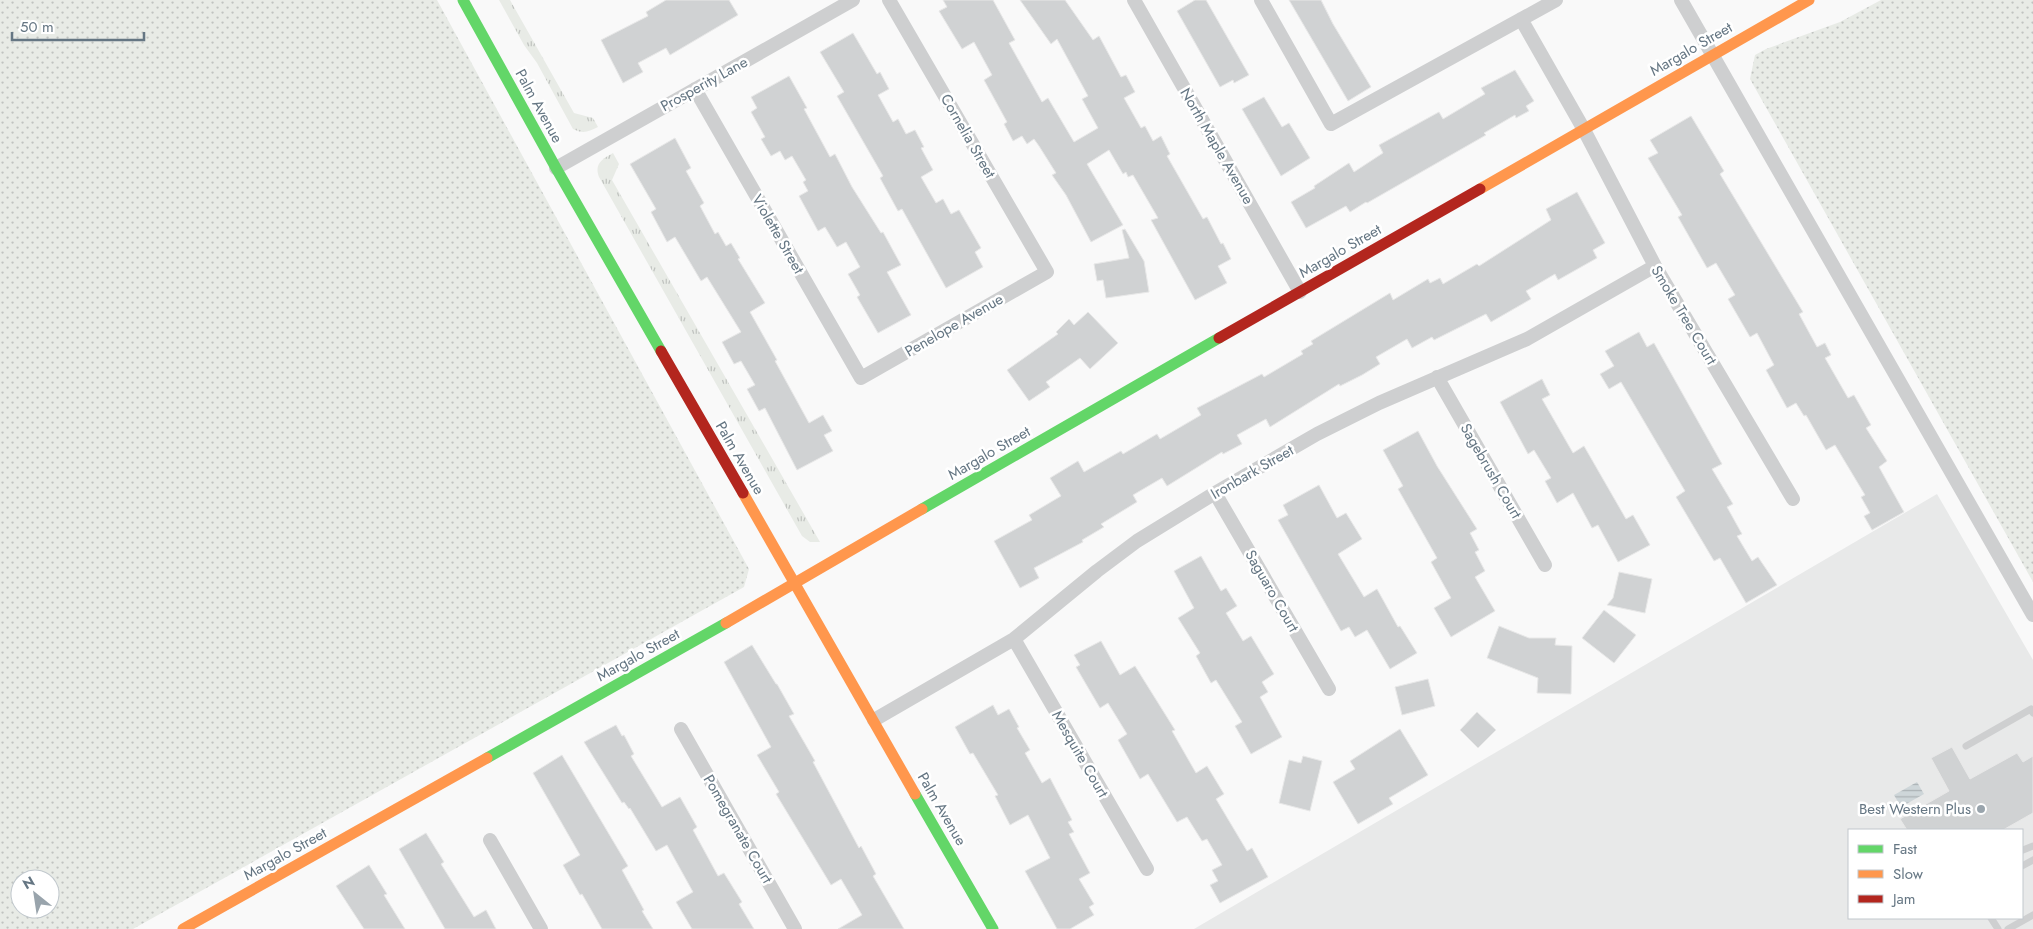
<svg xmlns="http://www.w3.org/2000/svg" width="2033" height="929" font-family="Jost,sans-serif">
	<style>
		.built { fill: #e8e9e9; fill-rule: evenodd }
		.grass { fill: url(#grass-dots); fill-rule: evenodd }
		.park { fill: url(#park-tufts) }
		.water { fill: url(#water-rules) }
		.building { fill: #d0d2d3; stroke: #e8e8e8 }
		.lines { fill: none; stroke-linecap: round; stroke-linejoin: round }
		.lane { stroke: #cecfd0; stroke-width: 7 }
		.street { stroke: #cecfd0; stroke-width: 14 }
		.fast { stroke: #63d668; stroke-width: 11 }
		.slow { stroke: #ff974d; stroke-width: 11 }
		.jam { stroke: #b3261e; stroke-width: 11 }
		.poi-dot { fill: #99a4ac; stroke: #fff; stroke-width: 2 }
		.labels { text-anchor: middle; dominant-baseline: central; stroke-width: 5; stroke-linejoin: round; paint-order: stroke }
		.street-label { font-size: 15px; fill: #657683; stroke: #fff }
		.poi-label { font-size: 15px; fill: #657683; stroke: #fff; text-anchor: end }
	</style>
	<defs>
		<pattern id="grass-dots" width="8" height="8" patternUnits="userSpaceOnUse" patternTransform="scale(1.25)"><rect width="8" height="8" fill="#e8ebe6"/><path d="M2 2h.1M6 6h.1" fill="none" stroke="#c0c3c0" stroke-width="1.8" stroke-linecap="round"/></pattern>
		<pattern id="park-tufts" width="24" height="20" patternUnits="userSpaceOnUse" patternTransform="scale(1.25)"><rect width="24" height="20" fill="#e8ebe6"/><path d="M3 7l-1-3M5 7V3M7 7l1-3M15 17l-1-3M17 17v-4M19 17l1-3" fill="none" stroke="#c0c3c0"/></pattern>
		<pattern id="water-rules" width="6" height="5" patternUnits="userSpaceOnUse" patternTransform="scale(1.25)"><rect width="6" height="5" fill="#ced6d9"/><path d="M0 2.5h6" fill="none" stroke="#abb2b5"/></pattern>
	</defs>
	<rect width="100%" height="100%" fill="#f9f9f9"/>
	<path class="built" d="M 1937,494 L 2033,660 L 2033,929 L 1194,929 ZM 1849,830 L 2022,830 L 2022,918 L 1849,918 Z"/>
	<path class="grass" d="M 0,0 L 437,0 L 749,569 L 744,587 L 133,929 L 0,929 ZM 20,879 L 50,879 L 50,909 L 20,909 Z
		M 1881,0 L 2033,0 L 2033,582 L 1750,79 L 1755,55 L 1766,49 L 1840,22 Z"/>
	<path class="park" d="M 499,0 L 510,0 L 574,113 L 593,118 L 598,127 C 588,132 583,134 573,129 L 537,63 L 524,45 Z
		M 613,153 L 619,164 L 612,180 L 820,542 L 810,542 L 802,536 L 599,177 C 594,164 602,159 613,153 Z"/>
	<path class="water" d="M 1917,782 L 1924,794 L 1901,807 L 1894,795 Z"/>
	<path class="building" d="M 666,0 L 729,0 L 738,15 L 670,55 L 666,48 L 638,63 L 643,72 L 623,83 L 601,40 L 648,16 L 646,12 Z
		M 943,0 L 993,0 L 1015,40 L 1009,43 L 1042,102 L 1048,98 L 1074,142 L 1098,128 L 1082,99 L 1088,96 L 1057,39 L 1051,44 L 1020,0 L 1065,0 L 1093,40 L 1099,36 L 1121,77 L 1126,75 L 1135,92 L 1124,98 L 1141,128 L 1145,126 L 1153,141 L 1161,136 L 1170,154 L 1167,156 L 1203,219 L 1207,217 L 1221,244 L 1223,243 L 1231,259 L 1218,266 L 1227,283 L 1195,300 L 1151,220 L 1158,218 L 1133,175 L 1128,177 L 1126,172 L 1123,174 L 1109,150 L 1087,164 L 1123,225 L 1091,242 L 1066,195 L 1052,175 L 1056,173 L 1039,146 L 1034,139 L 1027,144 L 1022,136 L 1013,141 L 1004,124 L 1007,122 L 984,80 L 992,75 L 974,42 L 962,49 L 939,11 L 947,7 Z
		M 1195,0 L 1206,0 L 1249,75 L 1234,83 L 1233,80 L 1220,87 L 1177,11 Z
		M 1289,0 L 1321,0 L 1333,24 L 1371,87 L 1348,101 Z
		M 853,33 L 877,74 L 880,72 L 889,89 L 878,95 L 893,122 L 898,119 L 906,134 L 915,130 L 924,147 L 921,148 L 933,170 L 921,177 L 936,203 L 943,199 L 951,214 L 959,210 L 981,248 L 975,252 L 983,267 L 946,288 L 902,209 L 898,211 L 880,178 L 883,176 L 837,96 L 844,92 L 820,52 Z
		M 1515,70 L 1534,101 L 1526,106 L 1529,111 L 1516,118 L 1515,115 L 1484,133 L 1486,135 L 1367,203 L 1366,202 L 1350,212 L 1346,206 L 1306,228 L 1291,202 L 1315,188 L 1314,186 L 1349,163 L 1354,172 L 1383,153 L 1379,145 L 1439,112 L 1443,119 L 1485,94 L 1481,88 Z
		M 789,76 L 807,108 L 804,109 L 830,157 L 835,154 L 852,187 L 881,233 L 883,232 L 901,265 L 887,272 L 911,315 L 878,333 L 857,297 L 860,295 L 848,274 L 860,267 L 846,242 L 837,247 L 825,227 L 818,231 L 799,196 L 808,191 L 803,182 L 806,180 L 792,156 L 785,160 L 780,151 L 771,156 L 761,139 L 765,137 L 751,112 L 757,108 L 751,97 Z
		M 1264,97 L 1282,127 L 1289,123 L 1310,158 L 1281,176 L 1242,109 Z
		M 1691,116 L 1724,171 L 1720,174 L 1803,312 L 1799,314 L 1817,347 L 1825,343 L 1831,355 L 1825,358 L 1848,398 L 1854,395 L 1871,425 L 1866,428 L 1887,461 L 1879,467 L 1904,512 L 1872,530 L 1864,516 L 1870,513 L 1861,497 L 1865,495 L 1835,445 L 1826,450 L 1806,415 L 1804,416 L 1796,403 L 1787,408 L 1766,370 L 1774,365 L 1757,333 L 1750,337 L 1728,299 L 1735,295 L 1716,263 L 1707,268 L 1678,217 L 1682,215 L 1648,158 L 1658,153 L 1650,140 Z
		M 675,138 L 691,168 L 686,171 L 704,203 L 700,206 L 715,234 L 718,232 L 726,246 L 731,243 L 740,258 L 738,259 L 765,303 L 750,312 L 777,360 L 775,361 L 809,423 L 823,415 L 832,431 L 824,435 L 833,451 L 797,470 L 765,408 L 759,411 L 747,389 L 755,385 L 741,361 L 734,364 L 722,342 L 741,332 L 707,277 L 701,281 L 675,237 L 667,242 L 651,212 L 656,209 L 630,164 Z
		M 1577,192 L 1605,243 L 1593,250 L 1597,258 L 1558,280 L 1555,274 L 1526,291 L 1531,299 L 1491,322 L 1486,314 L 1434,340 L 1432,337 L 1412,348 L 1407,339 L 1376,357 L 1380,364 L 1362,375 L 1340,386 L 1339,384 L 1270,427 L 1266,419 L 1237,435 L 1242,444 L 1223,454 L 1222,452 L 1167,486 L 1162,478 L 1133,495 L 1137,502 L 1101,524 L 1104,527 L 1082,540 L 1083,542 L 1034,568 L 1039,578 L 1020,588 L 994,541 L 1032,520 L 1029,515 L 1061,496 L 1050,478 L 1078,461 L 1084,472 L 1121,451 L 1123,454 L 1157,434 L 1160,439 L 1201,415 L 1197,408 L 1262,374 L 1264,377 L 1303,354 L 1301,351 L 1313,344 L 1311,341 L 1390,293 L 1393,300 L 1428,279 L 1430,283 L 1440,278 L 1443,284 L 1477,264 L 1479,266 L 1551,220 L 1546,209 Z
		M 1125,229 L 1144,261 L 1149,292 L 1106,298 L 1103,280 L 1097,281 L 1094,264 L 1129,258 L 1122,230 Z
		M 1088,312 L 1118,343 L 1090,369 L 1080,358 L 1046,382 L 1050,387 L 1029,401 L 1007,370 L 1058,334 L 1056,332 L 1069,319 L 1074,325 Z
		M 1639,332 L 1647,347 L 1654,343 L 1722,464 L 1712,469 L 1733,504 L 1727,507 L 1742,534 L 1737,536 L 1752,561 L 1758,557 L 1777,585 L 1746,603 L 1720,558 L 1714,561 L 1676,497 L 1685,491 L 1621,382 L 1609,389 L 1600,374 L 1614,366 L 1605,351 Z
		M 1542,379 L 1550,395 L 1542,399 L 1573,453 L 1584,446 L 1626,519 L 1633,515 L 1650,545 L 1618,562 L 1598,525 L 1592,528 L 1573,493 L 1557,503 L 1545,481 L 1551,478 L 1534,450 L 1528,454 L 1500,402 Z
		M 1418,431 L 1437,466 L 1477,529 L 1470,533 L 1479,550 L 1475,552 L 1485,571 L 1475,577 L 1495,611 L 1451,637 L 1434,608 L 1451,598 L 1431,562 L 1437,558 L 1398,489 L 1403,486 L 1383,450 Z
		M 1319,485 L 1337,518 L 1346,513 L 1362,539 L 1338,554 L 1364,597 L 1377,589 L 1398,627 L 1400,626 L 1417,653 L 1390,669 L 1367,630 L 1355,637 L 1349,627 L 1341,631 L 1278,520 L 1288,515 L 1283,505 Z
		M 1201,556 L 1221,591 L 1226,588 L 1237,606 L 1226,613 L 1243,641 L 1251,636 L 1274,674 L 1262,682 L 1268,692 L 1260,697 L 1282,737 L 1251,754 L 1235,726 L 1242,722 L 1216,680 L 1211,683 L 1196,656 L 1200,653 L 1178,618 L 1194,608 L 1174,571 Z
		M 1619,572 L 1652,579 L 1645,613 L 1607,605 L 1613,598 Z
		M 1604,610 L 1636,635 L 1614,663 L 1582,638 Z
		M 1499,626 L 1529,638 L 1556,638 L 1555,645 L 1572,646 L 1571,694 L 1537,693 L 1538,678 L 1487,658 Z
		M 1101,641 L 1120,675 L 1135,666 L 1175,730 L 1172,731 L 1196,773 L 1207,766 L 1224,794 L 1216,799 L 1247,851 L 1252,848 L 1268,877 L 1220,903 L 1210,885 L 1218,881 L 1212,870 L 1222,865 L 1207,839 L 1202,841 L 1187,817 L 1177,822 L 1148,774 L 1140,779 L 1118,740 L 1127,734 L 1108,703 L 1100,708 L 1076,667 L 1080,665 L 1074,655 Z
		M 752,645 L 776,684 L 777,684 L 794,714 L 789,716 L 815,761 L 813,762 L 859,848 L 861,846 L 876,874 L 873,876 L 904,929 L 838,929 L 862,915 L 841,879 L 831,885 L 776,794 L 779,792 L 757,755 L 771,747 L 724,662 Z
		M 1428,679 L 1435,706 L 1402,715 L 1395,687 Z
		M 993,705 L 998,715 L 1009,709 L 1019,727 L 1017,728 L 1030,750 L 1025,753 L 1042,783 L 1050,778 L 1072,820 L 1068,822 L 1074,832 L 1069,834 L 1090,873 L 1079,879 L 1094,904 L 1089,907 L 1094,915 L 1070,929 L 1057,929 L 1025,871 L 1050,858 L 1028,815 L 1010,825 L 995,796 L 998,795 L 973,753 L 970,754 L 955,727 Z
		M 1477,712 L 1496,730 L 1478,748 L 1460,730 Z
		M 616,725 L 622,736 L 624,735 L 634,754 L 631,756 L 662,807 L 680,797 L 697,827 L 693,830 L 718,876 L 724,873 L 742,902 L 739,904 L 754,929 L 692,929 L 676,902 L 693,892 L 667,845 L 656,851 L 630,808 L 629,809 L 624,802 L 622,803 L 584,742 Z
		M 1400,729 L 1428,775 L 1389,798 L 1393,804 L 1358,824 L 1333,782 L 1355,769 L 1350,761 Z
		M 1952,747 L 1970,779 L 2017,753 L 2023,762 L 2033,756 L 2033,813 L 2003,830 L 1907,830 L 1900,819 L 1949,791 L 1931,758 Z
		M 562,755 L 628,866 L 622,870 L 644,910 L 642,911 L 653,929 L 602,929 L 582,894 L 580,895 L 563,865 L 580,855 L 533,773 Z
		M 1303,756 L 1322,761 L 1310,811 L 1279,803 L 1289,760 L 1301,763 Z
		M 426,833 L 444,862 L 441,864 L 474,917 L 486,910 L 496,929 L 445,929 L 399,849 Z
		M 369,865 L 387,894 L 384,895 L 405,929 L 364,929 L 336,886 Z"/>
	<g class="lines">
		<path class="lane" d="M 1966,746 L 2031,709 L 2033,713
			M 2023,850 L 2033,846
			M 2022,866 L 2033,860
			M 1991,918 L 1998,929
			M 2008,929 L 2033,915"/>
		<path class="street" d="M 1134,0 L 1300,292
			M 1261,0 L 1331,124 L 1556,0
			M 1681,0 L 2033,615
			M 1521,19 L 1583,128 L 1655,266 L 1793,499
			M 695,89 L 861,378 L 1047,272 L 889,0
			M 556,168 L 853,0
			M 1437,377 L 1545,565
			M 1215,493 L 1329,689
			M 1014,639 L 1147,869
			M 874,720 L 1014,639 L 1097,571 L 1137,541 L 1215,493 L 1317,434 L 1379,403 L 1527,339 L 1655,266
			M 681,729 L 795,929
			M 490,840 L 541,929"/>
		<path class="fast" d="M 463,0 L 556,168 L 661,351
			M 922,509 L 1219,338
			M 487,758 L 726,623
			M 915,794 L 993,929"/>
		<path class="slow" d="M 1480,189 L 1809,0
			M 743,493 L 915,794
			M 726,623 L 922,509
			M 183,929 L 487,758"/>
		<path class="jam" d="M 1219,338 L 1480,189
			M 661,351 L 743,493"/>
	</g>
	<circle class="poi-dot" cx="1981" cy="809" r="5"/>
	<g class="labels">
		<g class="street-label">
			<text transform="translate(1691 49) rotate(-30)">Margalo Street</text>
			<text transform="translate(704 84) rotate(-29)">Prosperity Lane</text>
			<text transform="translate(539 106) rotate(61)">Palm Avenue</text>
			<text transform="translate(968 136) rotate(60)">Cornelia Street</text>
			<text transform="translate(1217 146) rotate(60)">North Maple Avenue</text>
			<text transform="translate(778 234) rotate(60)">Violette Street</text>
			<text transform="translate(1340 251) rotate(-30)">Margalo Street</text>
			<text transform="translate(1684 315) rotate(59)">Smoke Tree Court</text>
			<text transform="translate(954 325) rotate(-30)">Penelope Avenue</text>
			<text transform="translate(989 453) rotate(-30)">Margalo Street</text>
			<text transform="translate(740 458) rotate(60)">Palm Avenue</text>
			<text transform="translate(1491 471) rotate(60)">Sagebrush Court</text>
			<text transform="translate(1252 472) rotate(-30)">Ironbark Street</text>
			<text transform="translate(1272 591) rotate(60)">Saguaro Court</text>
			<text transform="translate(638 655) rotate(-29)">Margalo Street</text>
			<text transform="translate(1080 754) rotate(60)">Mesquite Court</text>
			<text transform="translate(942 809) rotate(60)">Palm Avenue</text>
			<text transform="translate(738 829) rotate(60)">Pomegranate Court</text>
			<text transform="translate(285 854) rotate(-29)">Margalo Street</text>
		</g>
		<g class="poi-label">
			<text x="1971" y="809">Best Western Plus</text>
		</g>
	</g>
	<rect x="1848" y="829" width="175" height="90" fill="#ffffff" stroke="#c1c8cd"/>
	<rect x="1858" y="845" width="25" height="8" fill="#63d668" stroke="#c1c8cd"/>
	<text x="1893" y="854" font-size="15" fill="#657683">Fast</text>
	<rect x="1858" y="870" width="25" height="8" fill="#ff974d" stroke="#c1c8cd"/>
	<text x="1893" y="879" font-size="15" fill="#657683">Slow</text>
	<rect x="1858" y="895" width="25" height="8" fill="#b3261e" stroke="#c1c8cd"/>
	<text x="1893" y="904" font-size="15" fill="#657683">Jam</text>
	<g transform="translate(35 894) rotate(330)"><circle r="24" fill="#ffffff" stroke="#c1c8cd"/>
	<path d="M0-4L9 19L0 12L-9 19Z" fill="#99a4ac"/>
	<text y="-8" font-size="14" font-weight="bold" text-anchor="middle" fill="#657683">N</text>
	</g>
	<path d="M12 32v8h132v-8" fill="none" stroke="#657683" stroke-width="2.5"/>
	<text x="20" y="32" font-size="15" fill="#657683" stroke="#ffffff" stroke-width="4" paint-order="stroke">50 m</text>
</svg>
